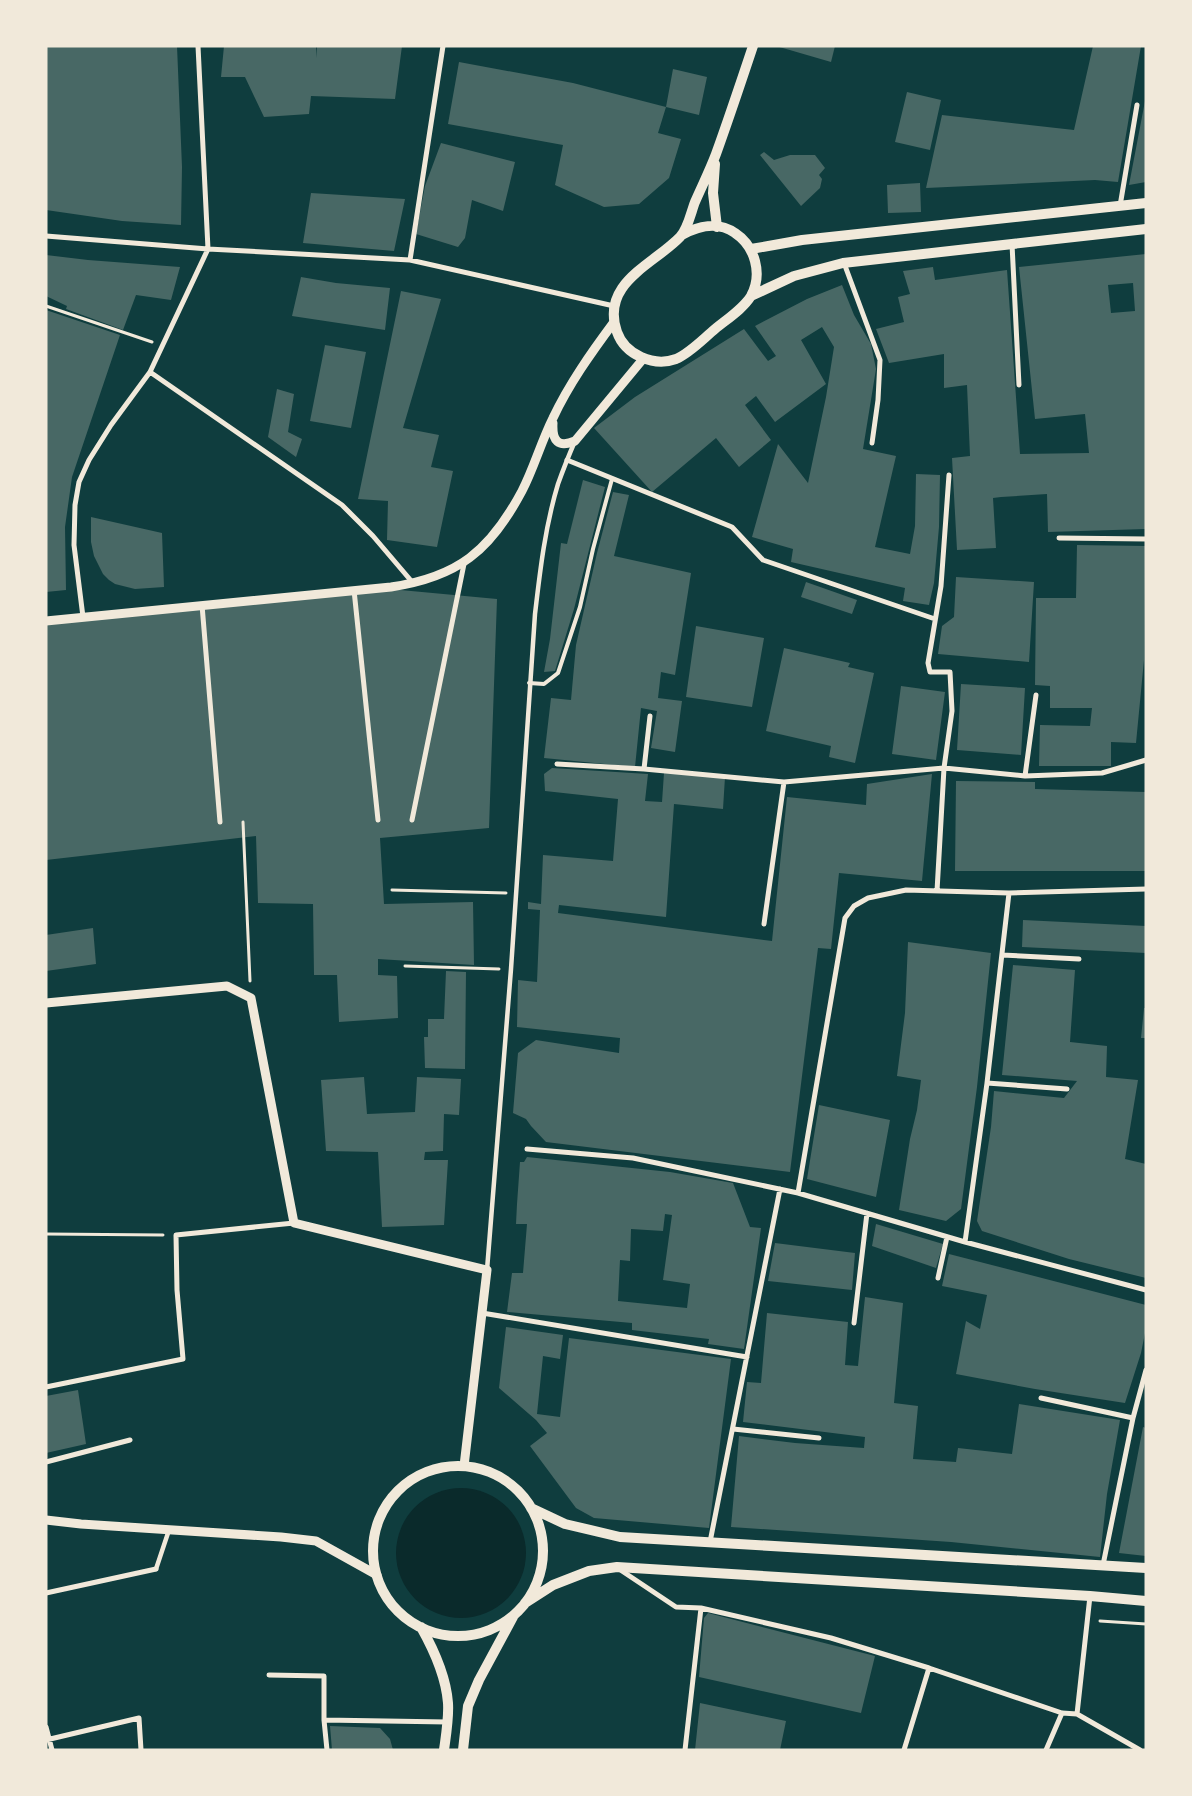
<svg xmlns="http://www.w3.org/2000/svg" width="1192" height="1796" font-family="Poppins,sans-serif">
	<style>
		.water { fill: #0a2a2b }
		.building { fill: #486865; fill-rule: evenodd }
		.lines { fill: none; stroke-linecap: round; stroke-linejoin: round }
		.path { stroke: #f1e9da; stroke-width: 3 }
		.service { stroke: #f1e9da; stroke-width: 4 }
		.pedestrian { stroke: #f1e9da; stroke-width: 4.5 }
		.minor { stroke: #f1e9da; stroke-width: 5 }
		.tertiary { stroke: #f1e9da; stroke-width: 9 }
		.secondary { stroke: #f1e9da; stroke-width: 10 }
	</style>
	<rect width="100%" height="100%" fill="#0f3d3e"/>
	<path class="water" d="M396 1553a65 65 0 1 1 130 0a65 65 0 1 1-130 0Z"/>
	<path class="building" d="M 46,46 L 177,46 L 182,167 L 181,225 L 122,221 L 46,210 Z
		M 224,46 L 316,46 L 316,58 L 317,46 L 402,46 L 395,99 L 311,96 L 309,114 L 264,117 L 245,77 L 221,77 Z
		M 776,46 L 835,46 L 831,62 Z
		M 1093,46 L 1141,46 L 1118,182 L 1095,180 L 926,188 L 942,115 L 1074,130 Z
		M 459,62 L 573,83 L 666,107 L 658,133 L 681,139 L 669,178 L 639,204 L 604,207 L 555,185 L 563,145 L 448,124 Z
		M 673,69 L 707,77 L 699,115 L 666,107 Z
		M 907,92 L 941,100 L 930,150 L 895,142 Z
		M 1145,101 L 1146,182 L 1129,185 Z
		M 441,143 L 515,162 L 503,211 L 472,200 L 465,238 L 458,247 L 416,234 L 425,186 Z
		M 764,152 L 774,160 L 790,155 L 815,155 L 825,168 L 819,175 L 822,179 L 820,188 L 801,206 L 760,155 Z
		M 920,183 L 921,212 L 888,213 L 887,185 Z
		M 311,193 L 405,199 L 394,251 L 303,243 Z
		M 1146,254 L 1146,529 L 1048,532 L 1047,494 L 1001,497 L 993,498 L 996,548 L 957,550 L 952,458 L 970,456 L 967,385 L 944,388 L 944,354 L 889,363 L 876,329 L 904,322 L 898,297 L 910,294 L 903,271 L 933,267 L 935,280 L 1007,270 L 1020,454 L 1089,453 L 1085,414 L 1035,419 L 1019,267 ZM 1133,283 L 1135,311 L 1111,313 L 1108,285 Z
		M 46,255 L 88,260 L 180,267 L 171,300 L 136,295 L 123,330 L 66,309 L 67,306 L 46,296 Z
		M 301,277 L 336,283 L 390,288 L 385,330 L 292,316 Z
		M 842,285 L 854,315 L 871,344 L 876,369 L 863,449 L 896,456 L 875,547 L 910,554 L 915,526 L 916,474 L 940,475 L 939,527 L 934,583 L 929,605 L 903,601 L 905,588 L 791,562 L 793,549 L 752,537 L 778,444 L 808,483 L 826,397 L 834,347 L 822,327 L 801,340 L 826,384 L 775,422 L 756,396 L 745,405 L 771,440 L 739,467 L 716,438 L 652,492 L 594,428 L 635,397 L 744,329 L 768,361 L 776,356 L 755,326 L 807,299 Z
		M 401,291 L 441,299 L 403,428 L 439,435 L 431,467 L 453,471 L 437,547 L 387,540 L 388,501 L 358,499 Z
		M 46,310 L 120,335 L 72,477 L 65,527 L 66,590 L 46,592 Z
		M 325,345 L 366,352 L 351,428 L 310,421 Z
		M 277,389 L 294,394 L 288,432 L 302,439 L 296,457 L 268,437 Z
		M 583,480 L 605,487 L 574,609 L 555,671 L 544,672 L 550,639 L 561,543 L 567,544 Z
		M 613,492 L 629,495 L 614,556 L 691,573 L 675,675 L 661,672 L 658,698 L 682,701 L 675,752 L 651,748 L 657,711 L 641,708 L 635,767 L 544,758 L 551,698 L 571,700 L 576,645 L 597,553 Z
		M 91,517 L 162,533 L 164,587 L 135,589 L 115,584 L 109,580 L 103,574 L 94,556 L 91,542 Z
		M 1077,545 L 1145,546 L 1144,660 L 1136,743 L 1111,742 L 1111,766 L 1039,766 L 1040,725 L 1090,726 L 1092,708 L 1050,708 L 1050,686 L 1035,685 L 1036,598 L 1076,598 Z
		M 956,577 L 1034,582 L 1029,662 L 938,654 L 942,626 L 954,617 Z
		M 806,582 L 857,600 L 852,614 L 801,597 Z
		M 379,588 L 497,599 L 489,828 L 380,838 L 384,904 L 473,902 L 474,965 L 378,959 L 378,975 L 397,976 L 398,1018 L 339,1022 L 337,975 L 314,975 L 313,904 L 258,903 L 256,836 L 46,860 L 46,621 Z
		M 696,626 L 764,638 L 752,707 L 686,697 Z
		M 784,648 L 850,663 L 848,667 L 874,673 L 855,763 L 829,757 L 831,746 L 766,731 Z
		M 961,684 L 1025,688 L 1021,755 L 957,750 Z
		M 901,686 L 945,692 L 936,760 L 892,754 Z
		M 552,768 L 648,774 L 645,801 L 662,802 L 664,773 L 725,777 L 723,809 L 674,804 L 666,917 L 559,905 L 558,913 L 772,941 L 787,797 L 866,805 L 867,784 L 932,774 L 922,881 L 839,873 L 831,949 L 818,948 L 790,1172 L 546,1142 L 531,1126 L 526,1119 L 513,1113 L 518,1053 L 536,1040 L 619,1053 L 620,1038 L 517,1027 L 518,980 L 537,982 L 540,910 L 528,909 L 528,902 L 541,904 L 543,855 L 613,861 L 618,799 L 545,791 L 544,774 Z
		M 956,781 L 1035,782 L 1035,789 L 1146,792 L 1146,871 L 955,871 Z
		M 1023,920 L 1146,926 L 1146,953 L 1022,947 Z
		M 93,928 L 96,964 L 46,971 L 46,935 Z
		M 908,942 L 991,953 L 977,1087 L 961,1209 L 946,1221 L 899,1210 L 910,1139 L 917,1110 L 921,1080 L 897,1076 L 905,1013 Z
		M 1013,965 L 1075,970 L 1070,1042 L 1107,1046 L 1106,1077 L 1138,1080 L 1125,1159 L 1146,1164 L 1146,1278 L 1069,1259 L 982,1231 L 977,1221 L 991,1127 L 994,1091 L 1064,1098 L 1077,1081 L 1002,1075 Z
		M 446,971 L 466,972 L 465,1069 L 425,1068 L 424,1037 L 428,1037 L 428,1019 L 444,1019 Z
		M 1144,1008 L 1146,1008 L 1146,1038 L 1141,1038 Z
		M 364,1077 L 367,1114 L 415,1112 L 417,1077 L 461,1079 L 459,1115 L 444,1114 L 443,1151 L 425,1152 L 424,1160 L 448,1160 L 444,1225 L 382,1227 L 378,1152 L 326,1151 L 321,1080 Z
		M 819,1105 L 890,1120 L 876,1197 L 807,1179 Z
		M 527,1157 L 670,1172 L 733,1183 L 750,1227 L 761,1228 L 744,1349 L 708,1344 L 709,1339 L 632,1330 L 632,1323 L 507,1312 L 512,1273 L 523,1273 L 527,1224 L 516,1224 L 517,1204 L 520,1162 L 524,1162 ZM 665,1214 L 672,1215 L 663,1280 L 690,1284 L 687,1308 L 618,1301 L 620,1260 L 630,1261 L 631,1229 L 663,1231 Z
		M 876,1224 L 943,1244 L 936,1268 L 872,1246 Z
		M 775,1243 L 855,1253 L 852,1290 L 768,1281 Z
		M 949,1254 L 1146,1305 L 1146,1328 L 1141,1353 L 1125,1403 L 1035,1389 L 956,1374 L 966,1321 L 980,1329 L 987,1295 L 942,1286 Z
		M 865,1297 L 903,1303 L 894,1403 L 918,1406 L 913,1459 L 956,1462 L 958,1448 L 1012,1454 L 1019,1404 L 1120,1420 L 1107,1494 L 1100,1557 L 951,1542 L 731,1527 L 739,1436 L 795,1443 L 864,1448 L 865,1437 L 743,1422 L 747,1382 L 761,1383 L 767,1313 L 848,1322 L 845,1365 L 858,1366 Z
		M 506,1327 L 563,1335 L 560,1359 L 543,1356 L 537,1414 L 560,1417 L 569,1338 L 731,1359 L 709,1528 L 594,1518 L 576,1508 L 530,1446 L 547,1433 L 536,1420 L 499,1388 Z
		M 78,1390 L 86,1444 L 46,1453 L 46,1396 Z
		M 1143,1427 L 1146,1428 L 1146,1556 L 1119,1553 Z
		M 708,1613 L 875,1656 L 861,1713 L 699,1677 L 704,1618 Z
		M 700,1703 L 786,1721 L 780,1750 L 695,1750 Z
		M 330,1726 L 380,1728 L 390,1739 L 393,1750 L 332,1750 Z"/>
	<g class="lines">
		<path class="path" d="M 46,306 L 152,342
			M 243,822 L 250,981
			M 392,890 L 506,893
			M 405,966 L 499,969
			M 46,1234 L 163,1235
			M 1100,1621 L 1146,1624"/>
		<path class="service" d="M 529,683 L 544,684 L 558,673 L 580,607 L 593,549 L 612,479"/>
		<path class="pedestrian" d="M 487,1270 L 511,969 L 535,614 C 540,571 545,527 558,484 C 563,470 569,455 575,441
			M 156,1569 L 169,1530"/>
		<path class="minor" d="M 1120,206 L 1137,105
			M 46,236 L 208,249 L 410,260 L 614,306
			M 1012,244 L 1019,385
			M 410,260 L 443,46
			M 844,263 L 880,360 L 878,400 L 872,443
			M 150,372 L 342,505 L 373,536 L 413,583
			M 567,460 L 732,527 L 763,560 L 935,619
			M 1059,538 L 1146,539
			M 354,590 L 378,820
			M 202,605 L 220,822
			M 83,617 L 74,545 L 75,505 L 79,482 L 89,460 L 111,425 L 150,372 L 208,249 L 198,46
			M 557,764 L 644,769 L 784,782 L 944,768 L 1025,776 L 1102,773 L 1146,760
			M 644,769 L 650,716
			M 1025,776 L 1036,695
			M 412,820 L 464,564
			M 937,891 L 944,768 L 952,711 L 950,672 L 930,672 L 928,663 L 941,586 L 949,475
			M 764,924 L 784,782
			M 1002,955 L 1079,959
			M 987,1083 L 1067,1089
			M 527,1149 L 633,1158 L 798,1193 L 965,1242 L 1146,1290
			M 798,1193 L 845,918 L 854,906 L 868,898 L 906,890 L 1009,893 L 1146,889
			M 965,1242 L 987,1083 L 1009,893
			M 938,1278 L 947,1237
			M 482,1313 L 747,1357
			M 854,1323 L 867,1213
			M 46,1387 L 183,1359 L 177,1290 L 176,1235 L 294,1223
			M 1041,1398 L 1133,1418
			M 733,1429 L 819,1438
			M 46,1462 L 130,1440
			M 710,1542 L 780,1189
			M 1103,1565 L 1133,1418 L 1146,1370
			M 619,1569 L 676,1607 L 701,1608 L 831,1638 L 929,1668 L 1062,1713 L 1077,1714 L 1140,1750
			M 46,1593 L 156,1569
			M 269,1675 L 324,1676 L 324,1720
			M 1077,1714 L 1090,1596
			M 46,1727 L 52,1750
			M 46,1740 L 139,1718 L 141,1750
			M 327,1750 L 324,1720 L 447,1722
			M 685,1750 L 701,1608
			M 904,1750 L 929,1668
			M 1046,1750 L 1062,1713"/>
		<path class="tertiary" d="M 553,423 C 552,441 558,448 575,441 L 643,359
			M 46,621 L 391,587 C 458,577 490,551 522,491 C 534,468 541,442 553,418 C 569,384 591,353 614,322
			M 46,1003 L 227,986 L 251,998 L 294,1223 L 487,1270 L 464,1466
			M 46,1520 L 81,1524 L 281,1537 L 316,1541 L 377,1575"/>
		<path class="secondary" d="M 715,164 L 713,193 L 717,227
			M 682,235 C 698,226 718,221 735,233 C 755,246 763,274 751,296 C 743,309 727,319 715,329 C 703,339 690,353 676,359 C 654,367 625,355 617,332 C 600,283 653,265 680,237 C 688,229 691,212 695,202 C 702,186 710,170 716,154 C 729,118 741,82 753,46
			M 751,249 L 802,240 L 1146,203
			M 751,296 L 794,276 L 843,263 L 1146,229
			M373 1551a85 85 0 1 1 170 0a85 85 0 1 1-170 0Z
			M 531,1508 L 565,1524 L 620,1537 L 1146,1568
			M 525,1603 L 553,1585 L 589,1571 L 617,1567 L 1090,1596 L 1146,1601
			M 421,1627 C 434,1650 446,1676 448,1703 C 449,1718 446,1735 444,1750
			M 463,1750 L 468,1706 L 479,1680 L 513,1617"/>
	</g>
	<rect width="1192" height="1796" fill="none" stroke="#f1e9da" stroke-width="95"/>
</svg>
